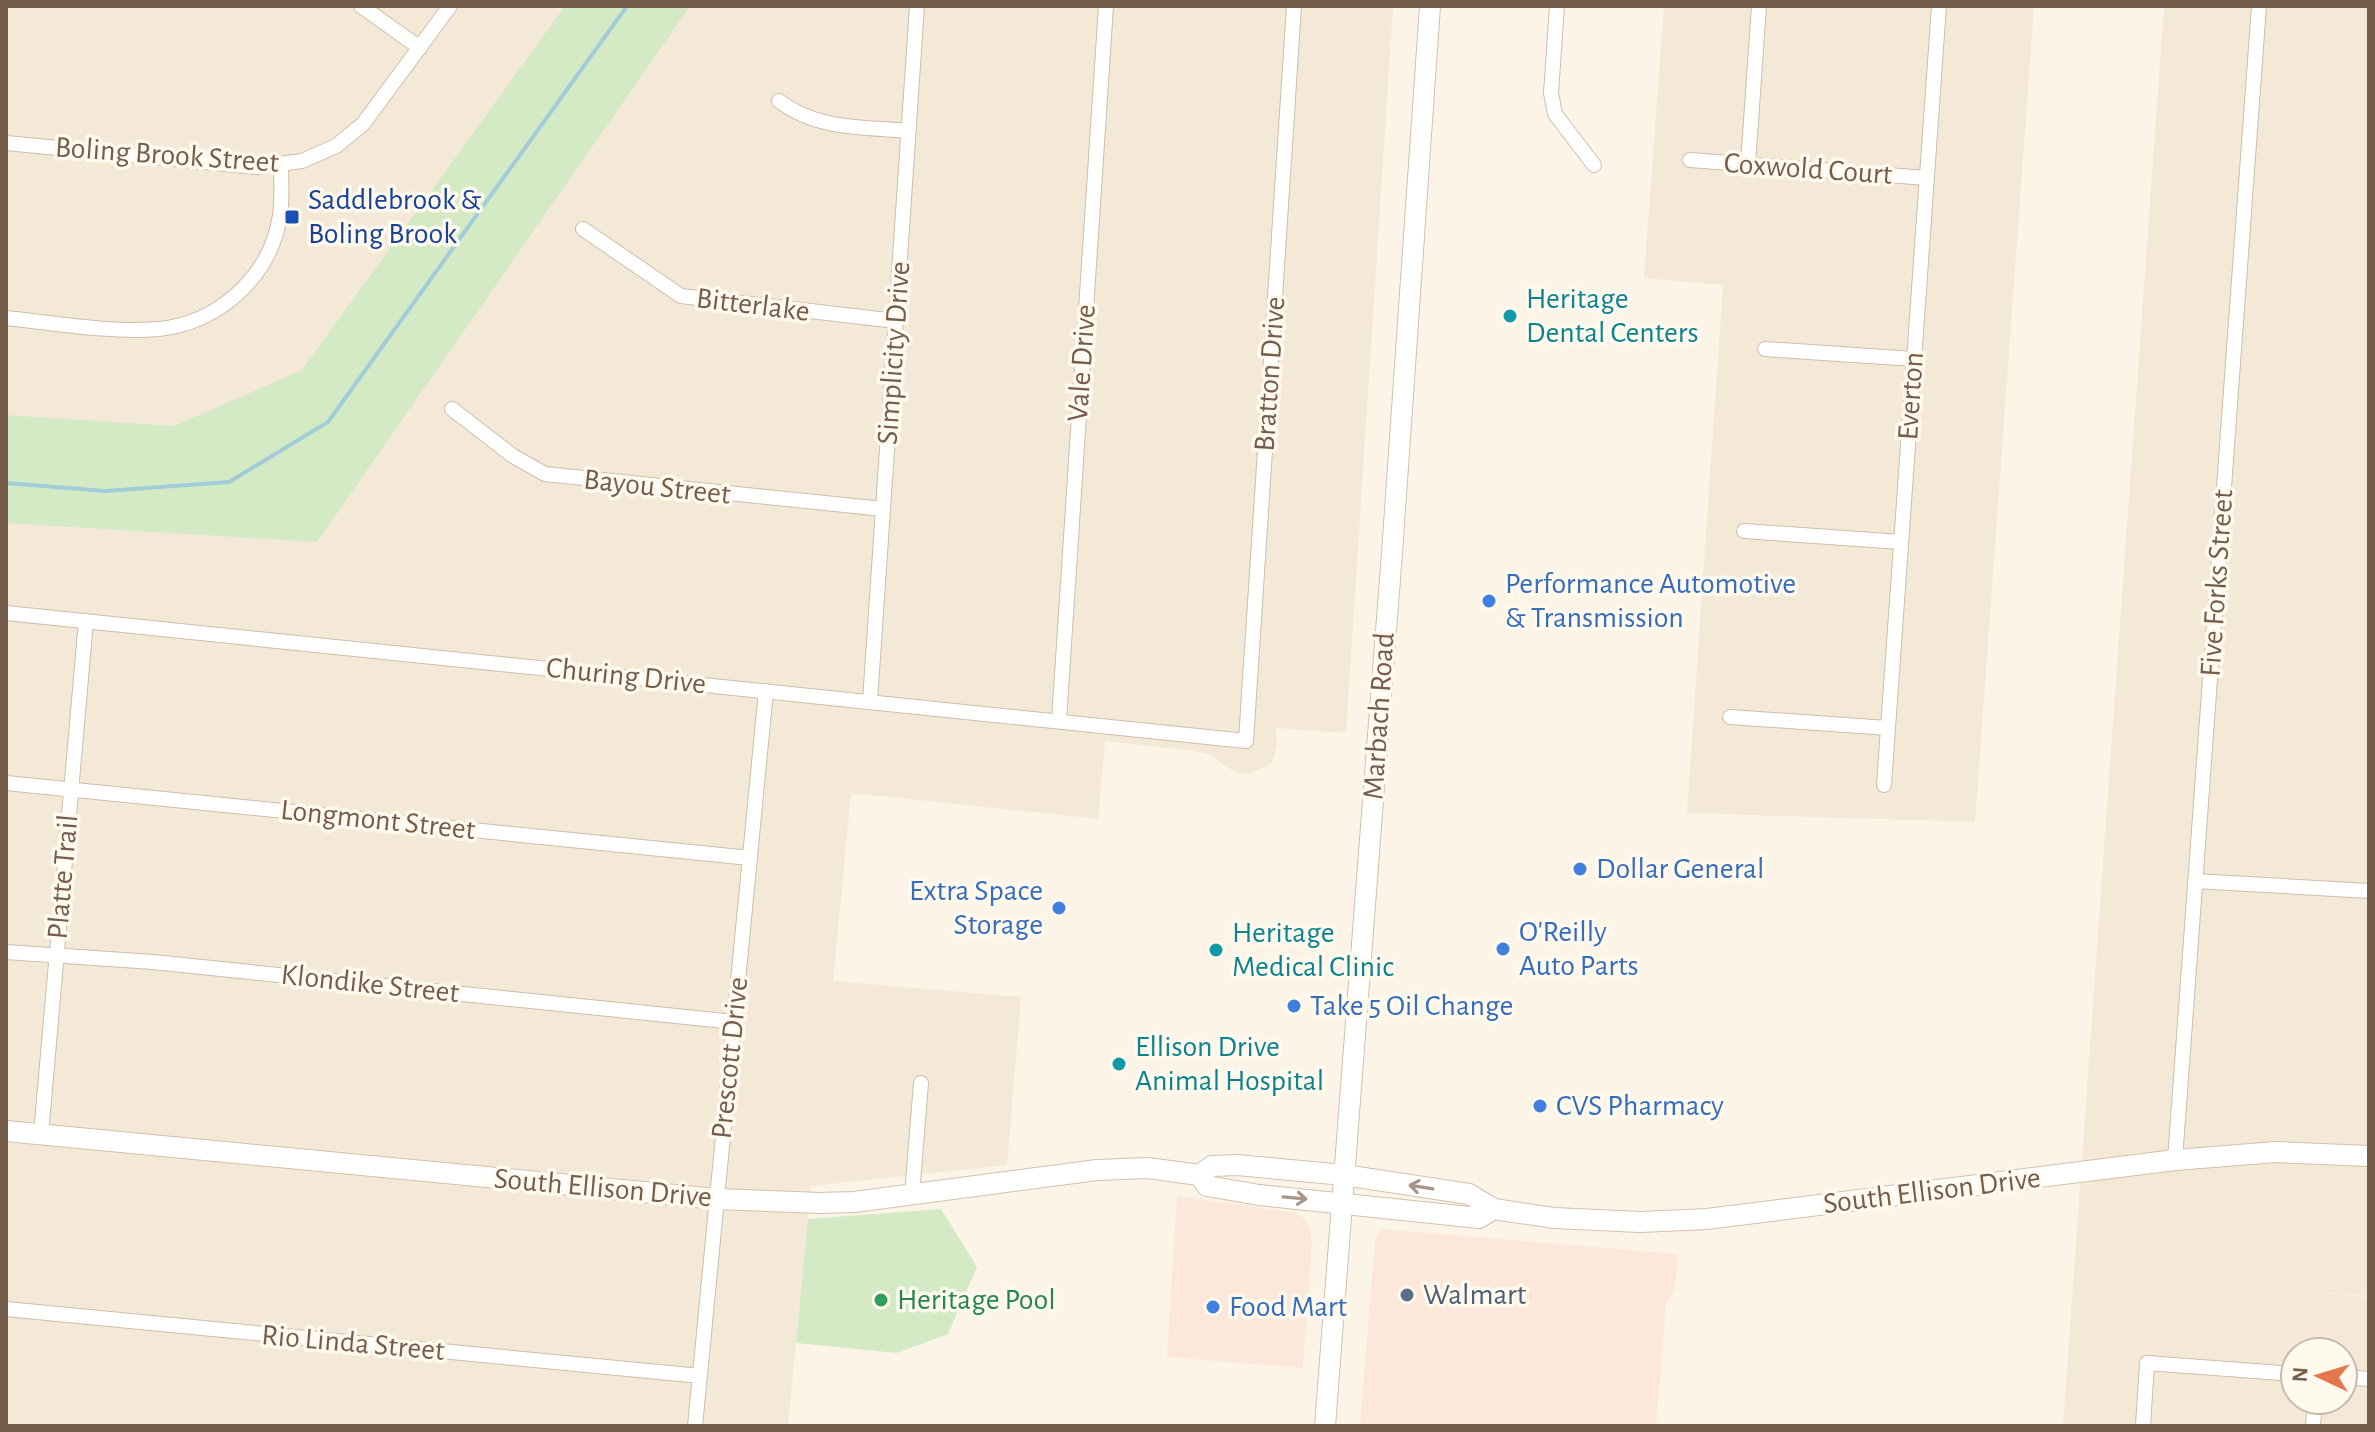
<svg xmlns="http://www.w3.org/2000/svg" width="2375" height="1432" font-family="'Alegreya Sans',sans-serif">
	<style>
		.residential { fill: #f4e8d6; fill-rule: evenodd }
		.commercial { fill: #fce7db }
		.green { fill: #d3eac5 }
		.lines { fill: none; stroke-linecap: round; stroke-linejoin: round }
		.stream { stroke: #a2cdd8; stroke-width: 4 }
		.street-casing { stroke: #cebead; stroke-width: 16 }
		.secondary-casing { stroke: #d3c0ad; stroke-width: 22 }
		.street { stroke: #fff; stroke-width: 14 }
		.secondary { stroke: #fff; stroke-width: 20 }
		.oneway { stroke: #a6968a }
		.transit-dot { fill: #1a4fb4; stroke: #fff9ee; stroke-width: 3 }
		.culture-dot { fill: #0f9aa8; stroke: #fff9ee; stroke-width: 3 }
		.shop-dot { fill: #3f7fe0; stroke: #fff9ee; stroke-width: 3 }
		.service-dot { fill: #5c6f8a; stroke: #fff9ee; stroke-width: 3 }
		.leisure-dot { fill: #2e9e5b; stroke: #fff9ee; stroke-width: 3 }
		.labels { text-anchor: middle; dominant-baseline: central; stroke-width: 7; stroke-linejoin: round; paint-order: stroke }
		.street-label { font-size: 30px; fill: #765d4b; stroke: #fff9ee }
		.transit-label { font-size: 30px; fill: #164399; stroke: #fff9ee; text-anchor: start }
		.culture-label { font-size: 30px; fill: #0d838f; stroke: #fff9ee; text-anchor: start }
		.shop-label { font-size: 30px; fill: #366cbe; stroke: #fff9ee; text-anchor: start }
		.service-label { font-size: 30px; fill: #4e5e75; stroke: #fff9ee; text-anchor: start }
		.leisure-label { font-size: 30px; fill: #27864d; stroke: #fff9ee; text-anchor: start }
	</style>
	<rect width="100%" height="100%" fill="#fcf5e7"/>
	<path class="residential" d="M 6,6 L 1393,6 L 1346,733 L 1276,728 L 1277,746 L 1272,763 L 1250,774 L 1235,772 L 1210,755 L 1194,751 L 1105,741 L 1098,819 L 851,793 L 833,981 L 1021,997 L 1007,1165 L 811,1186 L 788,1426 L 6,1426 Z
		M 1664,6 L 2034,6 L 1975,822 L 1687,813 L 1723,285 L 1644,278 Z
		M 2164,6 L 2369,6 L 2369,1296 L 2297,1291 L 2369,1297 L 2369,1426 L 2063,1426 ZM 2295,1352 L 2343,1352 L 2343,1400 L 2295,1400 Z"/>
	<path class="commercial" d="M 1177,1196 L 1296,1213 L 1304,1218 L 1310,1228 L 1312,1241 L 1303,1368 L 1167,1357 Z
		M 1381,1229 L 1678,1254 L 1675,1287 L 1666,1305 L 1656,1426 L 1360,1426 L 1375,1241 Z"/>
	<path class="green" d="M 565,6 L 690,6 L 317,542 L 6,523 L 6,415 L 174,426 L 302,370 Z
		M 941,1209 L 977,1267 L 948,1334 L 897,1353 L 796,1343 L 808,1219 Z"/>
	<g class="lines">
		<path class="stream" d="M 6,483 L 105,491 L 229,482 L 328,422 L 627,6"/>
		<defs>
			<path id="street" d="M 361,6 L 420,48
				M 1557,6 L 1551,93 L 1555,114 L 1594,165
				M 779,101 C 817,130 863,127 909,131
				M 6,143 L 257,167 L 302,161 L 336,146 L 363,124 L 450,6
				M 1690,160 L 1927,178
				M 1748,164 L 1759,6
				M 583,229 L 681,296 L 896,321
				M 6,318 C 56,323 109,333 159,329 C 218,323 268,278 279,221 C 283,203 281,184 281,166
				M 1765,349 L 1914,359
				M 452,409 L 513,456 L 545,474 L 883,509
				M 1744,531 L 1901,542
				M 6,613 L 1246,741 L 1294,6
				M 870,701 L 917,6
				M 1730,717 L 1888,728
				M 1059,720 L 1106,6
				M 6,783 L 750,858
				M 1884,785 L 1939,6
				M 2195,881 L 2369,891
				M 6,952 L 153,962 L 734,1022
				M 41,1134 L 86,621
				M 2175,1160 L 2259,6
				M 912,1195 L 921,1083
				M 6,1309 L 700,1376
				M 2343,1377 L 2369,1379
				M 695,1426 L 766,691
				M 2143,1426 L 2147,1363 L 2295,1374
				M 2313,1426 L 2315,1400"/>
			<path id="secondary" d="M 6,1131 L 716,1199 L 820,1203 L 854,1202 L 1097,1170 L 1148,1168 L 1199,1175 L 1212,1166 L 1237,1165 L 1344,1175 L 1469,1194 L 1494,1209 L 1554,1218 L 1640,1222 L 1707,1219 L 2175,1160 L 2276,1152 L 2369,1156
				M 1199,1175 L 1207,1186 L 1259,1195 L 1479,1218 L 1494,1209
				M 1325,1426 L 1392,553 L 1430,6"/>
		</defs>
		<use href="#street" class="street-casing"/>
		<use href="#secondary" class="secondary-casing"/>
		<use href="#street" class="street"/>
		<use href="#secondary" class="secondary"/>
	</g>
	<defs><path id="oneway-shaft" d="M-6 0H5M1.5-3L5.5 0L1.5 3" fill="none" stroke-width="1.6" stroke-linecap="round" stroke-linejoin="round" transform="scale(2)"/></defs>
	<g class="oneway">
		<use href="#oneway-shaft" transform="translate(1421 1187) rotate(-171)"/>
		<use href="#oneway-shaft" transform="translate(1295 1198) rotate(5)"/>
	</g>
	<rect class="transit-dot" x="284" y="209" width="16" height="16" rx="4"/>
	<g class="culture-dot">
		<circle cx="1510" cy="316" r="8"/>
		<circle cx="1216" cy="950" r="8"/>
		<circle cx="1119" cy="1064" r="8"/>
	</g>
	<g class="shop-dot">
		<circle cx="1489" cy="601" r="8"/>
		<circle cx="1580" cy="869" r="8"/>
		<circle cx="1059" cy="908" r="8"/>
		<circle cx="1503" cy="949" r="8"/>
		<circle cx="1294" cy="1006" r="8"/>
		<circle cx="1540" cy="1106" r="8"/>
		<circle cx="1213" cy="1307" r="8"/>
	</g>
	<circle class="service-dot" cx="1407" cy="1295" r="8"/>
	<circle class="leisure-dot" cx="881" cy="1300" r="8"/>
	<g class="labels">
		<g class="street-label">
			<text transform="translate(167 155) rotate(4)">Boling Brook Street</text>
			<text transform="translate(1808 169) rotate(4)">Coxwold Court</text>
			<text transform="translate(753 305) rotate(7)">Bitterlake</text>
			<text transform="translate(894 353) rotate(-86)">Simplicity Drive</text>
			<text transform="translate(1082 363) rotate(-86)">Vale Drive</text>
			<text transform="translate(1270 374) rotate(-86)">Bratton Drive</text>
			<text transform="translate(1911 396) rotate(-86)">Everton</text>
			<text transform="translate(657 487) rotate(6)">Bayou Street</text>
			<text transform="translate(2217 583) rotate(-86)">Five Forks Street</text>
			<text transform="translate(626 676) rotate(6)">Churing Drive</text>
			<text transform="translate(1379 716) rotate(-86)">Marbach Road</text>
			<text transform="translate(378 820) rotate(6)">Longmont Street</text>
			<text transform="translate(63 877) rotate(-85)">Platte Trail</text>
			<text transform="translate(370 984) rotate(6)">Klondike Street</text>
			<text transform="translate(730 1058) rotate(-84)">Prescott Drive</text>
			<text transform="translate(603 1188) rotate(5)">South Ellison Drive</text>
			<text transform="translate(1932 1191) rotate(-7)">South Ellison Drive</text>
			<text transform="translate(353 1343) rotate(5)">Rio Linda Street</text>
		</g>
		<g class="transit-label">
			<text x="308" y="200">Saddlebrook &amp;<tspan x="308" dy="34">Boling Brook</tspan></text>
		</g>
		<g class="culture-label">
			<text x="1526" y="299">Heritage<tspan x="1526" dy="34">Dental Centers</tspan></text>
			<text x="1232" y="933">Heritage<tspan x="1232" dy="34">Medical Clinic</tspan></text>
			<text x="1135" y="1047">Ellison Drive<tspan x="1135" dy="34">Animal Hospital</tspan></text>
		</g>
		<g class="shop-label">
			<text x="1505" y="584">Performance Automotive<tspan x="1505" dy="34">&amp; Transmission</tspan></text>
			<text x="1596" y="869">Dollar General</text>
			<text x="1043" y="891" text-anchor="end">Extra Space<tspan x="1043" dy="34">Storage</tspan></text>
			<text x="1519" y="932">O'Reilly<tspan x="1519" dy="34">Auto Parts</tspan></text>
			<text x="1310" y="1006">Take 5 Oil Change</text>
			<text x="1556" y="1106">CVS Pharmacy</text>
			<text x="1229" y="1307">Food Mart</text>
		</g>
		<g class="service-label">
			<text x="1423" y="1295">Walmart</text>
		</g>
		<g class="leisure-label">
			<text x="897" y="1300">Heritage Pool</text>
		</g>
	</g>
	<rect width="2375" height="1432" fill="none" stroke="#765d4b" stroke-width="16"/>
	<g transform="translate(2319 1376) rotate(274)"><circle r="38" fill="#fff9ee" stroke="#c8bbad" stroke-width="2"/>
	<path d="M0-6L14 30L0 20L-14 30Z" fill="#e5774e"/>
	<text y="-12" font-size="22" font-weight="bold" text-anchor="middle" fill="#765d4b">N</text>
	</g>
</svg>
